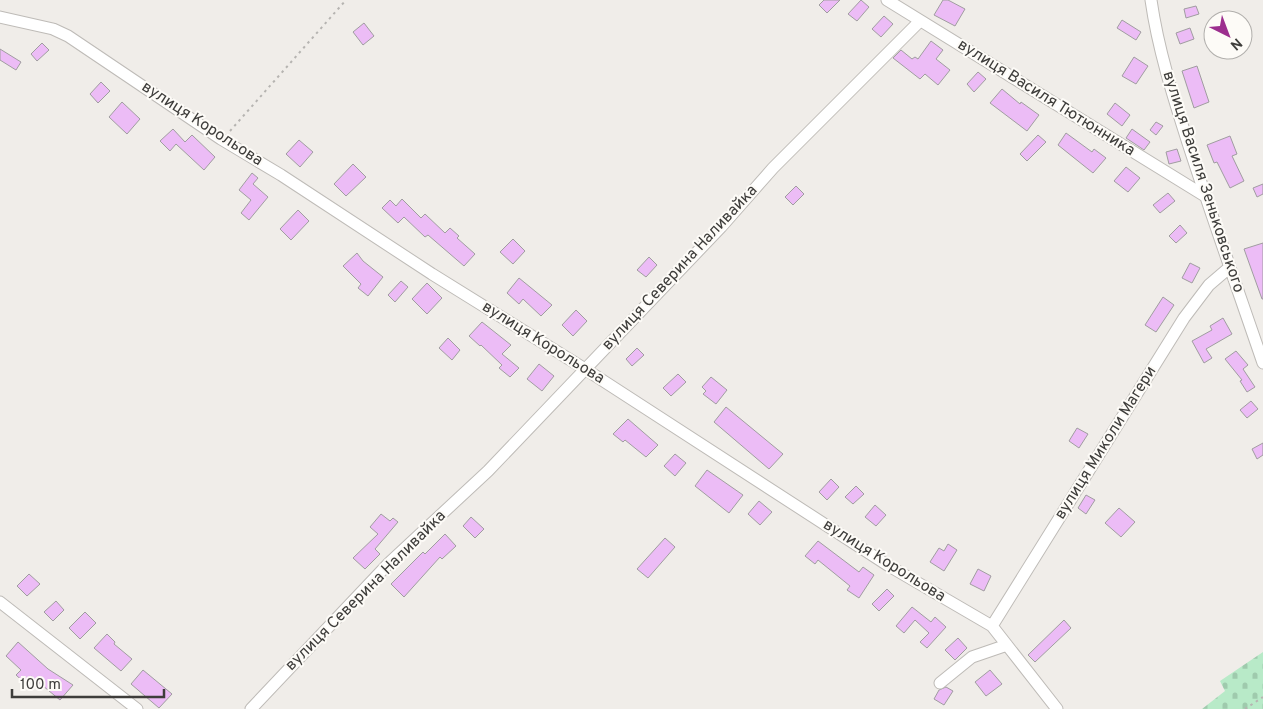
<svg xmlns="http://www.w3.org/2000/svg" width="1263" height="709" font-family="Overpass,sans-serif">
	<style>
		.cemetery { fill: url(#cemetery-stones) }
		.building { fill: #ecbcf6; stroke: #a09da0 }
		.lines { fill: none; stroke-linecap: round; stroke-linejoin: round }
		.minor-casing { stroke: #bebbb7; stroke-width: 13 }
		.path { stroke: #b6b4b1; stroke-width: 2; stroke-dasharray: 2.5 4; stroke-linecap: butt }
		.minor { stroke: #fff; stroke-width: 11 }
		.labels { text-anchor: middle; dominant-baseline: central; stroke-width: 4; stroke-linejoin: round; paint-order: stroke }
		.street-label { font-size: 16px; fill: #3e3d3b; stroke: #fdfbf7 }
	</style>
	<defs>
		<pattern id="cemetery-stones" width="16" height="16" patternUnits="userSpaceOnUse" patternTransform="scale(1.25)"><rect width="16" height="16" fill="#b8eac8"/><path d="M2 7V4a2 2 0 0 1 4 0v3zM10 15v-3a2 2 0 0 1 4 0v3z" fill="#9fcaad"/></pattern>
	</defs>
	<rect width="100%" height="100%" fill="#f0ede9"/>
	<path class="cemetery" d="M 1263,652 L 1263,709 L 1202,709 L 1225,691 L 1220,681 Z"/>
	<path class="building" d="M 824,0 L 840,0 L 827,13 L 819,5 Z
		M 861,0 L 869,7 L 857,21 L 848,14 Z
		M 943,0 L 948,0 L 965,9 L 955,26 L 934,15 Z
		M 1196,6 L 1199,14 L 1186,18 L 1184,9 Z
		M 884,16 L 893,24 L 881,37 L 872,29 Z
		M 1122,20 L 1141,32 L 1136,40 L 1117,28 Z
		M 364,23 L 374,36 L 363,45 L 353,32 Z
		M 1190,28 L 1194,39 L 1180,44 L 1176,33 Z
		M 931,41 L 943,50 L 936,59 L 950,70 L 938,85 L 925,74 L 920,79 L 893,58 L 901,50 L 912,59 L 915,57 L 918,59 Z
		M 42,43 L 49,50 L 37,61 L 31,54 Z
		M 0,49 L 21,62 L 16,70 L 0,60 Z
		M 1134,57 L 1148,66 L 1136,84 L 1122,76 Z
		M 1197,66 L 1209,102 L 1194,108 L 1182,71 Z
		M 978,72 L 986,79 L 974,92 L 967,84 Z
		M 101,82 L 110,91 L 98,103 L 90,94 Z
		M 1002,89 L 1020,104 L 1021,102 L 1039,115 L 1027,131 L 990,103 Z
		M 122,102 L 140,119 L 127,134 L 109,117 Z
		M 1115,103 L 1130,115 L 1122,126 L 1107,114 Z
		M 1156,122 L 1163,126 L 1156,135 L 1150,130 Z
		M 173,129 L 185,142 L 192,135 L 215,157 L 204,170 L 176,144 L 170,151 L 160,141 Z
		M 1132,129 L 1150,142 L 1144,150 L 1126,138 Z
		M 1066,133 L 1092,152 L 1094,149 L 1106,158 L 1093,173 L 1058,145 Z
		M 1038,135 L 1046,142 L 1027,161 L 1020,154 Z
		M 1230,136 L 1237,154 L 1232,156 L 1244,181 L 1230,188 L 1217,162 L 1214,163 L 1207,145 Z
		M 299,140 L 313,152 L 300,167 L 286,154 Z
		M 1177,149 L 1181,161 L 1169,164 L 1166,152 Z
		M 353,164 L 366,177 L 346,196 L 334,184 Z
		M 1126,167 L 1140,178 L 1128,192 L 1114,181 Z
		M 252,173 L 258,178 L 253,184 L 268,197 L 249,220 L 241,213 L 251,200 L 239,190 Z
		M 1263,184 L 1263,194 L 1257,197 L 1253,188 Z
		M 796,186 L 804,194 L 793,205 L 785,197 Z
		M 1168,193 L 1175,201 L 1160,213 L 1153,205 Z
		M 402,199 L 421,218 L 425,214 L 445,233 L 450,228 L 459,236 L 457,238 L 475,254 L 464,266 L 428,235 L 425,237 L 404,217 L 398,223 L 382,208 L 390,200 L 396,206 Z
		M 298,210 L 309,221 L 291,240 L 280,229 Z
		M 1180,225 L 1187,233 L 1176,243 L 1169,236 Z
		M 513,239 L 525,251 L 513,264 L 500,252 Z
		M 1263,243 L 1263,299 L 1262,299 L 1244,249 Z
		M 357,253 L 363,261 L 383,277 L 368,296 L 358,288 L 361,284 L 343,266 Z
		M 649,257 L 657,265 L 646,277 L 637,270 Z
		M 1190,263 L 1200,268 L 1192,283 L 1182,278 Z
		M 519,278 L 552,305 L 541,316 L 523,299 L 519,304 L 507,293 Z
		M 401,281 L 408,287 L 395,302 L 388,295 Z
		M 427,283 L 442,298 L 427,314 L 412,299 Z
		M 1163,297 L 1174,305 L 1156,332 L 1145,325 Z
		M 576,310 L 587,321 L 573,336 L 562,325 Z
		M 1223,318 L 1232,334 L 1206,349 L 1212,358 L 1204,363 L 1192,341 L 1212,330 L 1210,326 Z
		M 482,322 L 511,345 L 502,354 L 519,368 L 510,377 L 499,368 L 502,365 L 481,345 L 480,346 L 469,336 Z
		M 448,338 L 460,350 L 452,360 L 439,348 Z
		M 637,348 L 644,355 L 632,366 L 626,359 Z
		M 1236,351 L 1248,365 L 1243,369 L 1255,387 L 1247,392 L 1240,381 L 1242,380 L 1225,359 Z
		M 539,364 L 554,376 L 542,391 L 527,379 Z
		M 678,374 L 686,382 L 671,396 L 663,388 Z
		M 711,377 L 727,390 L 716,404 L 703,394 L 706,391 L 702,387 Z
		M 1251,401 L 1258,409 L 1247,418 L 1240,410 Z
		M 726,407 L 783,454 L 769,469 L 714,422 Z
		M 628,419 L 658,445 L 646,457 L 625,440 L 623,442 L 613,434 Z
		M 1077,428 L 1088,434 L 1079,448 L 1069,441 Z
		M 1263,443 L 1263,455 L 1257,459 L 1252,449 Z
		M 675,454 L 686,463 L 675,476 L 664,466 Z
		M 707,470 L 743,495 L 729,513 L 695,486 Z
		M 831,479 L 839,487 L 827,500 L 819,492 Z
		M 856,486 L 864,494 L 853,504 L 845,497 Z
		M 1086,495 L 1095,500 L 1086,514 L 1078,508 Z
		M 759,501 L 772,512 L 760,525 L 748,514 Z
		M 875,505 L 886,515 L 876,526 L 865,517 Z
		M 1119,508 L 1135,522 L 1121,537 L 1105,523 Z
		M 381,514 L 390,521 L 393,518 L 398,522 L 375,549 L 380,554 L 365,569 L 353,558 L 378,534 L 370,527 Z
		M 471,517 L 484,529 L 475,538 L 463,526 Z
		M 445,534 L 456,546 L 442,559 L 440,557 L 404,597 L 391,584 L 423,552 L 425,554 Z
		M 665,538 L 675,547 L 648,578 L 637,569 Z
		M 818,541 L 859,572 L 863,567 L 874,575 L 859,598 L 847,590 L 850,586 L 818,560 L 815,564 L 805,556 Z
		M 948,544 L 957,550 L 944,571 L 930,562 L 939,548 L 944,551 Z
		M 978,569 L 991,576 L 984,591 L 970,584 Z
		M 29,574 L 40,584 L 27,596 L 17,586 Z
		M 887,589 L 894,596 L 879,611 L 872,604 Z
		M 56,601 L 64,610 L 53,621 L 44,612 Z
		M 912,607 L 931,622 L 935,617 L 946,627 L 927,648 L 920,642 L 929,633 L 915,620 L 904,633 L 896,626 Z
		M 85,612 L 96,623 L 80,639 L 69,628 Z
		M 1064,620 L 1071,628 L 1035,662 L 1028,655 Z
		M 107,634 L 115,642 L 114,644 L 132,659 L 121,671 L 94,648 Z
		M 958,638 L 967,648 L 955,660 L 945,650 Z
		M 18,642 L 48,669 L 73,685 L 60,700 L 31,676 L 25,683 L 16,675 L 21,670 L 6,656 Z
		M 143,670 L 172,694 L 159,708 L 131,684 Z
		M 990,670 L 1002,684 L 986,696 L 975,682 Z
		M 946,687 L 953,691 L 944,705 L 934,699 L 939,690 Z"/>
	<g class="lines">
		<defs>
			<path id="minor" d="M 887,0 L 1205,196
				M 1151,0 C 1158,49 1173,96 1188,143 C 1212,217 1238,290 1263,363
				M 0,17 L 53,29 L 68,36 L 221,139 L 281,175 L 432,274 L 585,369 L 889,566 L 992,626 L 1057,709
				M 0,602 L 137,709
				M 992,626 L 1184,318 L 1209,285 L 1230,267
				M 940,683 L 972,657 L 1007,645
				M 251,709 L 389,563 L 488,471 L 721,227 L 773,168 L 920,21"/>
		</defs>
		<use href="#minor" class="minor-casing"/>
		<path class="path" d="M 230,131 L 346,0
			M 1245,709 L 1263,697"/>
		<use href="#minor" class="minor"/>
	</g>
	<g class="labels">
		<g class="street-label">
			<text transform="translate(1046 98) rotate(32)">вулиця Василя Тютюнника</text>
			<text transform="translate(202 124) rotate(33)">вулиця Корольова</text>
			<text transform="translate(1203 182) rotate(72)">вулиця Василя Зеньковського</text>
			<text transform="translate(680 268) rotate(-47)">вулиця Северина Наливайка</text>
			<text transform="translate(543 343) rotate(32)">вулиця Корольова</text>
			<text transform="translate(1106 443) rotate(-58)">вулиця Миколи Магери</text>
			<text transform="translate(884 561) rotate(32)">вулиця Корольова</text>
			<text transform="translate(366 591) rotate(-45)">вулиця Северина Наливайка</text>
		</g>
	</g>
	<g transform="translate(1228 35) rotate(138)"><circle r="24" fill="#fdfbf7" stroke="#b1afac"/>
	<path d="M0-4L9 19L0 12L-9 19Z" fill="#9c2e8e"/>
	<text y="-8" font-size="14" font-weight="bold" text-anchor="middle" fill="#3e3d3b">N</text>
	</g>
	<path d="M12 689v8h152v-8" fill="none" stroke="#3e3d3b" stroke-width="2.5"/>
	<text x="20" y="689" font-size="15" fill="#3e3d3b" stroke="#fdfbf7" stroke-width="4" paint-order="stroke">100 m</text>
</svg>
